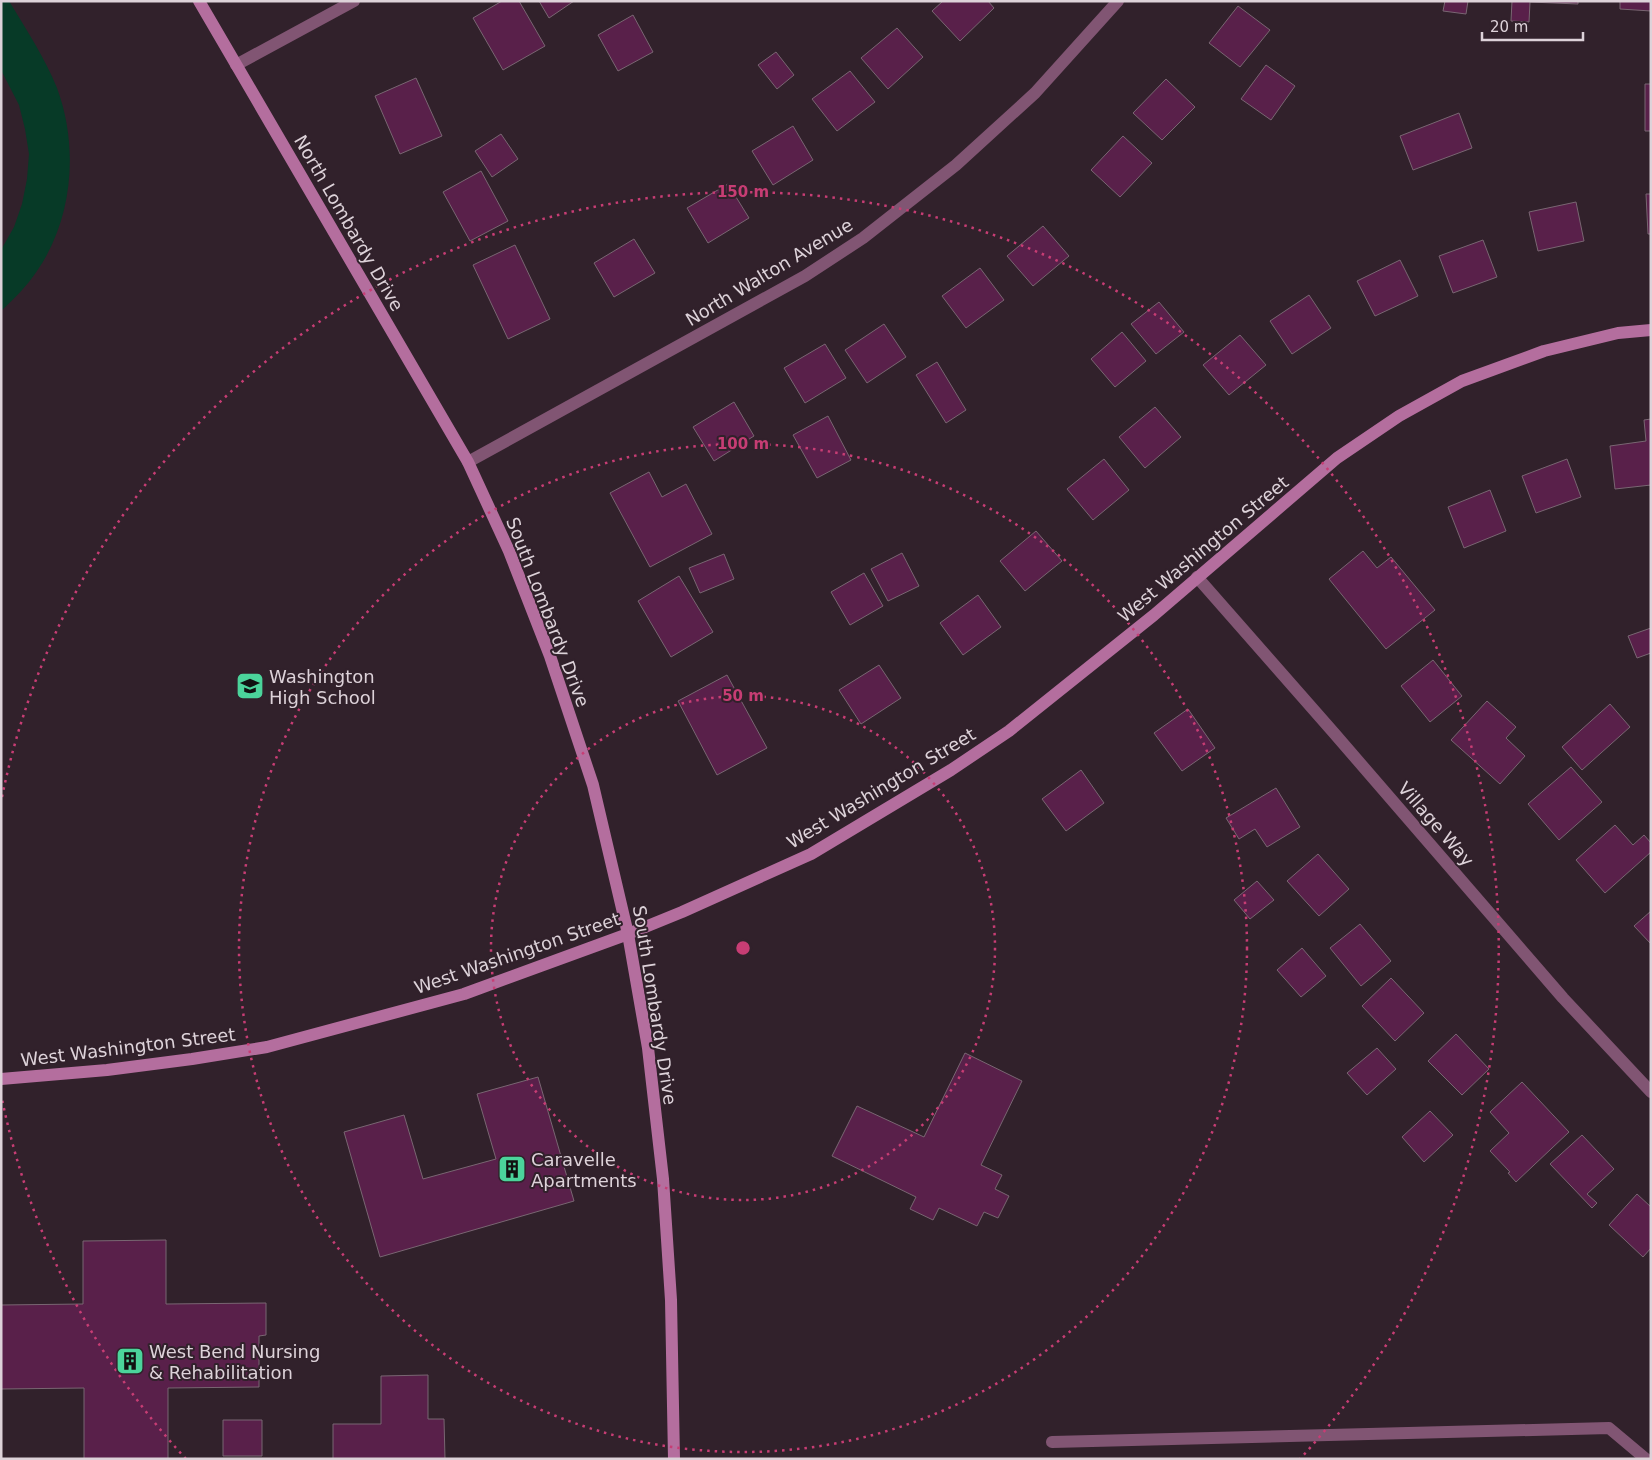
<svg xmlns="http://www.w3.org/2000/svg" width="1652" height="1460" font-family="'DejaVu Sans',sans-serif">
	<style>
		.green { fill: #073a27 }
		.building { fill: #59204a; stroke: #796672 }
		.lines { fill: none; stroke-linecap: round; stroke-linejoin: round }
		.lane { stroke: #815573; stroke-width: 12 }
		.street { stroke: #815573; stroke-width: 12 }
		.secondary { stroke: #b46e9e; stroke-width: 12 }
		.ring { fill: none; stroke: #c73d74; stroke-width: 2.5; stroke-dasharray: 2.5 5 }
		.labels { text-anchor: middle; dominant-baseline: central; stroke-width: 4; stroke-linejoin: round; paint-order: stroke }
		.street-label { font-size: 18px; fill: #ddd2d9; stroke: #31212b }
		.poi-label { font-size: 18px; fill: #ddd2d9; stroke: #31212b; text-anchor: start }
		.centre { fill: #c73d74; stroke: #31212b; stroke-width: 2.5 }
		.ring-label { font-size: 15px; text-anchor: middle; font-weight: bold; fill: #c73d74; stroke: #31212b; stroke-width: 4; stroke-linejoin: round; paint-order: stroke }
	</style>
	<rect width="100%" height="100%" fill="#31212b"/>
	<path class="green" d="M 1,1 L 9,1 C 26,29 45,58 57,88 C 79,147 73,219 37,271 C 27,286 14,299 1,311 L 1,250 L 14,227 L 22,204 L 27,179 L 29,154 L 25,129 L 19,105 L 1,70 Z"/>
	<path class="building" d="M 502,1 L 519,1 L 545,46 L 503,70 L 473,18 Z
		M 539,1 L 574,1 L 549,18 Z
		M 943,1 L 988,1 L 994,8 L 960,41 L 932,11 Z
		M 1445,1 L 1468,1 L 1466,14 L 1443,11 Z
		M 1512,1 L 1578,1 L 1578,4 L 1530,2 L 1529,22 L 1511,21 Z
		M 1620,1 L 1651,1 L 1651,11 L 1620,9 Z
		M 1238,6 L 1270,30 L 1240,67 L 1209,43 Z
		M 633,15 L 653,52 L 618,71 L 598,35 Z
		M 897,28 L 923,57 L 888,89 L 861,58 Z
		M 776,52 L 794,75 L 777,89 L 758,65 Z
		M 1266,65 L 1295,86 L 1271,120 L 1241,99 Z
		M 850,71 L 875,102 L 837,131 L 812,99 Z
		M 416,78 L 442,136 L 400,154 L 375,96 Z
		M 1166,79 L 1195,107 L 1162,140 L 1133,113 Z
		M 1645,84 L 1651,84 L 1651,131 L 1645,131 Z
		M 1459,113 L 1472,148 L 1413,170 L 1400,136 Z
		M 793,126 L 813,160 L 773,185 L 752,151 Z
		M 501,134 L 518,159 L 492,177 L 475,151 Z
		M 1123,136 L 1152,163 L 1120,197 L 1091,170 Z
		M 481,171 L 508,221 L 470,241 L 443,192 Z
		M 728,184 L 749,218 L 708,243 L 687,208 Z
		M 1646,194 L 1651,194 L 1651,234 L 1648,234 Z
		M 1576,202 L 1584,241 L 1538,251 L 1529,212 Z
		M 1043,226 L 1069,256 L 1033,286 L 1007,256 Z
		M 634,239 L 655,273 L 614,297 L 594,263 Z
		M 1483,240 L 1497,277 L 1453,293 L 1439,256 Z
		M 515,245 L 550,319 L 508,339 L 473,265 Z
		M 1400,260 L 1418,296 L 1375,316 L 1357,281 Z
		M 980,268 L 1004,300 L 966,328 L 942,296 Z
		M 1309,295 L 1331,328 L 1292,354 L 1270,321 Z
		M 1159,302 L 1184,332 L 1156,354 L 1131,324 Z
		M 884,324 L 906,357 L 867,383 L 845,350 Z
		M 1122,332 L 1146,361 L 1115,387 L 1091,359 Z
		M 1240,335 L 1266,365 L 1229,395 L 1203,365 Z
		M 825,344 L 846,378 L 805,403 L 784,368 Z
		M 937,362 L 966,410 L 946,423 L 916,375 Z
		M 734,402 L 754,436 L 714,461 L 693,427 Z
		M 1155,407 L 1181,437 L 1145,468 L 1119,437 Z
		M 828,416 L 851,460 L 817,478 L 793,435 Z
		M 1651,419 L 1651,485 L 1615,489 L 1610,446 L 1646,441 L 1644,420 Z
		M 1104,459 L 1129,490 L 1093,520 L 1067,489 Z
		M 1567,459 L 1581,497 L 1536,513 L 1522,476 Z
		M 649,472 L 662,497 L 686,484 L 712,534 L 650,567 L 610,493 Z
		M 1490,490 L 1506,531 L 1464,548 L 1448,507 Z
		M 1036,531 L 1062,561 L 1025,591 L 1000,561 Z
		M 1363,551 L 1377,568 L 1391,557 L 1435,610 L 1386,649 L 1329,579 Z
		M 902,553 L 919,586 L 888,601 L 871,569 Z
		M 724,554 L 734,579 L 700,593 L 689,568 Z
		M 864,573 L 883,606 L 850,625 L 831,592 Z
		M 679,576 L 713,632 L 671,657 L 638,601 Z
		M 978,595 L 1001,627 L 963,655 L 940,623 Z
		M 1651,628 L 1651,653 L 1637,658 L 1628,636 Z
		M 1433,660 L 1462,696 L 1430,722 L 1401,686 Z
		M 879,665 L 901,698 L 861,724 L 839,690 Z
		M 727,675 L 767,748 L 717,775 L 678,701 Z
		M 1487,701 L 1516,727 L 1506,738 L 1525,756 L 1500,784 L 1451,740 Z
		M 1610,704 L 1630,727 L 1582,770 L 1562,747 Z
		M 1188,709 L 1215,748 L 1182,771 L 1154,733 Z
		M 1571,767 L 1602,802 L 1559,840 L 1528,804 Z
		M 1081,770 L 1104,803 L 1066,831 L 1042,799 Z
		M 1276,788 L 1300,827 L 1267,847 L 1255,829 L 1239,839 L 1226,818 Z
		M 1615,825 L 1633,845 L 1644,835 L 1651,843 L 1651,852 L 1605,893 L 1576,860 Z
		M 1318,854 L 1349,889 L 1319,916 L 1287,881 Z
		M 1257,881 L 1274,900 L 1250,919 L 1234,900 Z
		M 1651,911 L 1651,944 L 1634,926 Z
		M 1360,924 L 1391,961 L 1361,986 L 1330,948 Z
		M 1302,948 L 1326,976 L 1301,997 L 1277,970 Z
		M 1391,978 L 1424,1013 L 1395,1041 L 1362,1006 Z
		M 1456,1034 L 1489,1069 L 1462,1095 L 1428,1061 Z
		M 1377,1048 L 1396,1069 L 1367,1095 L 1347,1073 Z
		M 965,1053 L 1022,1081 L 981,1165 L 1002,1175 L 995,1189 L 1009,1196 L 998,1218 L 984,1212 L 977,1226 L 939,1208 L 933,1220 L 910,1209 L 916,1197 L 832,1156 L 857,1106 L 924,1137 Z
		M 538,1077 L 574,1201 L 380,1257 L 344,1132 L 404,1115 L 423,1179 L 496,1159 L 477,1094 Z
		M 1522,1082 L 1569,1132 L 1516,1182 L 1508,1173 L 1510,1172 L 1490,1151 L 1509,1133 L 1490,1112 Z
		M 1430,1111 L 1453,1135 L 1424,1162 L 1402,1137 Z
		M 1582,1135 L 1614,1169 L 1587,1194 L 1597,1203 L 1592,1208 L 1550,1164 Z
		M 1637,1194 L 1651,1207 L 1651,1248 L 1643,1257 L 1609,1225 Z
		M 166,1240 L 166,1304 L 266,1303 L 266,1335 L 259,1336 L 259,1387 L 168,1388 L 168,1459 L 84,1459 L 84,1388 L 1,1389 L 1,1305 L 83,1304 L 83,1241 Z
		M 428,1375 L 428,1419 L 444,1419 L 445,1459 L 333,1459 L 333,1424 L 381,1424 L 381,1376 Z
		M 223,1420 L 262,1420 L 262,1456 L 223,1456 Z"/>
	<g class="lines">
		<path class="lane" d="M 1052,1442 L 1609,1428 L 1646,1459"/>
		<path class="street" d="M 236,65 L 354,1
			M 468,462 L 805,276 L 863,238 L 956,165 L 1035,93 L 1118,1
			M 1197,577 L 1334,733 L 1563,998 L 1651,1092"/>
		<path class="secondary" d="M 199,1 L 468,462 L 509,551 L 550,656 L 593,785 L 628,934 L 648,1048 L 663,1179 L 671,1300 L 674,1459
			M 1,1079 L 107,1070 L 192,1059 L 267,1047 L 464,994 L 628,934 L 682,912 L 811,854 L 951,770 L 1009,731 L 1154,615 L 1337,458 L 1399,416 L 1462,381 L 1544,351 L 1618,333 L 1651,330"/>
	</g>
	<g class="ring">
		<circle cx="743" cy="948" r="252"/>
		<circle cx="743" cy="948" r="504"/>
		<path d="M186 1459A756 756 0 0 1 2 1099M2 797A756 756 0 1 1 1300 1459"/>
	</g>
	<defs>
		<symbol id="school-square" viewBox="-11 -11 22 22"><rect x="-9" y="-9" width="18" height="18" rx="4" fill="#4bd49b" stroke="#31212b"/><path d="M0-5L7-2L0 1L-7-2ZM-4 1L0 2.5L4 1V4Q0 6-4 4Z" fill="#111"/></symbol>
		<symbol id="building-square" viewBox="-11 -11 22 22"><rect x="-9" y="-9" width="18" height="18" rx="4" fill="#4bd49b" stroke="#31212b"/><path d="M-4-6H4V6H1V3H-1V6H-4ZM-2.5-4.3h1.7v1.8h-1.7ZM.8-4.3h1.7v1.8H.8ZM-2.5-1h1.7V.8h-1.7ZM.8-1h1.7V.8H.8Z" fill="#111"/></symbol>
	</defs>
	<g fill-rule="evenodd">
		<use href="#school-square" x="234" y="670" width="32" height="32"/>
		<use href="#building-square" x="496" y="1153" width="32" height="32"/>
		<use href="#building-square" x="114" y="1345" width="32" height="32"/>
	</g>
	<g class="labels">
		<g class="street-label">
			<text transform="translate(349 223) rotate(60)">North Lombardy Drive</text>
			<text transform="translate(769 272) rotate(-31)">North Walton Avenue</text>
			<text transform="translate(1203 549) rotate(-40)">West Washington Street</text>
			<text transform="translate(548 612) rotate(69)">South Lombardy Drive</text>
			<text transform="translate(881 788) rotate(-31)">West Washington Street</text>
			<text transform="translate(1436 824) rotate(49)">Village Way</text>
			<text transform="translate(517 953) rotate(-19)">West Washington Street</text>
			<text transform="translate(655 1005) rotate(81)">South Lombardy Drive</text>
			<text transform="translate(128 1047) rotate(-7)">West Washington Street</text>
		</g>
		<g class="poi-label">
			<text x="269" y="676">Washington<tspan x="269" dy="21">High School</tspan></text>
			<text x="531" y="1159">Caravelle<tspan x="531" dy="21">Apartments</tspan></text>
			<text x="149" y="1351">West Bend Nursing<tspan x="149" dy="21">&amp; Rehabilitation</tspan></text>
		</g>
	</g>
	<circle cx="743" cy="948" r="8" class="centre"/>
	<g class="ring-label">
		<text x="743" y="197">150 m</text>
		<text x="743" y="449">100 m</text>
		<text x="743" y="701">50 m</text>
	</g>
	<rect width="1652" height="1460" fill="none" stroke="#ddd2d9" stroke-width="5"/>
	<path d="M1482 32v8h101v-8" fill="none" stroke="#ddd2d9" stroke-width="2.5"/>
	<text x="1490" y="32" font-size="15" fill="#ddd2d9" stroke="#31212b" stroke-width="4" paint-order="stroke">20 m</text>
</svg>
